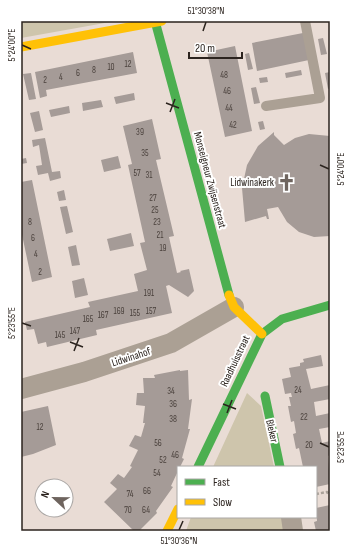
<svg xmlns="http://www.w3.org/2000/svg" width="351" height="552" font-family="'Sofia Sans Condensed',sans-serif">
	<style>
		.green { fill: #cec5ac }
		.building { fill: #a59b97 }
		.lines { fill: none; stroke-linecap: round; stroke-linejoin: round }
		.path { stroke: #aba29a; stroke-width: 2.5; stroke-dasharray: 3 2; stroke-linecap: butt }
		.lane { stroke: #aba094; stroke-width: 10 }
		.street { stroke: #aba094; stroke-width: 20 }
		.fast { stroke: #4caf50; stroke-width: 9 }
		.slow { stroke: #ffc107; stroke-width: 9 }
		.ticks { fill: none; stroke: #2b231e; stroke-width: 1.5 }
		.labels { text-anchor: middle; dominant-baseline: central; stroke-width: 4; stroke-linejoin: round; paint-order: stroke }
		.number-label { font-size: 9px; fill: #4a413c }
		.street-label { font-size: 11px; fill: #2b231e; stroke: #fff }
		.poi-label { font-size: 11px; fill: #2b231e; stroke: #fff; text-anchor: end }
		.neatline { fill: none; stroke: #2b231e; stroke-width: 1.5 }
		.ticks-label { font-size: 10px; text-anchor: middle; fill: #2b231e }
	</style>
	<rect width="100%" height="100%" fill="#e9dcd5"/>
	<path class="green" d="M 21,21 L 116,21 L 21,38 Z
		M 247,393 L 261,406 L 274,467 L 213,467 Z
		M 191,517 L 285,517 L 288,531 L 186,531 Z"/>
	<path class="building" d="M 303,33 L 309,60 L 257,71 L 252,43 Z
		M 323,38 L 327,54 L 321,55 L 318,39 Z
		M 235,46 L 252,131 L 225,137 L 207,52 Z
		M 133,52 L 137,73 L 46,90 L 47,96 L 40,98 L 35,72 Z
		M 249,53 L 253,69 L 248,70 L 245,54 Z
		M 301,70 L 302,75 L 286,78 L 285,73 Z
		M 330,72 L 330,88 L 328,89 L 325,73 Z
		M 31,73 L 36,99 L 29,100 L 23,74 Z
		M 267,77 L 268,82 L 260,83 L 259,78 Z
		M 256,87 L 260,103 L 254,104 L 251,88 Z
		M 134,93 L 135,100 L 116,104 L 114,97 Z
		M 101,100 L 103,107 L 83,111 L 82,103 Z
		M 69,106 L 70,113 L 51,117 L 49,110 Z
		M 39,111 L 43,130 L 35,132 L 30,113 Z
		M 152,119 L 161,159 L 156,160 L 174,236 L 169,237 L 177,273 L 181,272 L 180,271 L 189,269 L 194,291 L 188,297 L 169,285 L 166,286 L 172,313 L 96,330 L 97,335 L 47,347 L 46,342 L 38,344 L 34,329 L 27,330 L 25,322 L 90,307 L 88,302 L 138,291 L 134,274 L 147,270 L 140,243 L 145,242 L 128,165 L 132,164 L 123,126 Z
		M 263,121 L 265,129 L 260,130 L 258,122 Z
		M 274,132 L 274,135 L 284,145 L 295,138 L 309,134 L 330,136 L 330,236 L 314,237 L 299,232 L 287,222 L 278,207 L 267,209 L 269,219 L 267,219 L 266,216 L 245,222 L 242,188 L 247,165 L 258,146 Z
		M 45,138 L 52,172 L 60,171 L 61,178 L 50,181 L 48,173 L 38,175 L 36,166 L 42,165 L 39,145 L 33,147 L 32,140 Z
		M 118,156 L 121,168 L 104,172 L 101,160 Z
		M 26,158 L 27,163 L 21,164 L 21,159 Z
		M 32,180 L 52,277 L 32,282 L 21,230 L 21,182 Z
		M 64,190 L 66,200 L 59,201 L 57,192 Z
		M 67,206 L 73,232 L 66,234 L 60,207 Z
		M 131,233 L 134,246 L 110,251 L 107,239 Z
		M 76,245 L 80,265 L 72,266 L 68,247 Z
		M 84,278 L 88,295 L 75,298 L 72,281 Z
		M 321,355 L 323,366 L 306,369 L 311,389 L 330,385 L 330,399 L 314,402 L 316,416 L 330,413 L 330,427 L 319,429 L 322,443 L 330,441 L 330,455 L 328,456 L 330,484 L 316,487 L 316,467 L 303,467 L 299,448 L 296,449 L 293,434 L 296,433 L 294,421 L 291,422 L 288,406 L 291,406 L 289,397 L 292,397 L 291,393 L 285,394 L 282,379 L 291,377 L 289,368 L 300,366 L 300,363 L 304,362 L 303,359 Z
		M 180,370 L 180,371 L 188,370 L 189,400 L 192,399 L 188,429 L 190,429 L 182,458 L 184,459 L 180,467 L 178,467 L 178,471 L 171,486 L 173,487 L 156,511 L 157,513 L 139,531 L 134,531 L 104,502 L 117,489 L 110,483 L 118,474 L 124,478 L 132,467 L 130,466 L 138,450 L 129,446 L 135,435 L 141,437 L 145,423 L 143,423 L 145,406 L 136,405 L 137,393 L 144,393 L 143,378 L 155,378 L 154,375 Z
		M 48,406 L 56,445 L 33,454 L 21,457 L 21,412 Z
		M 330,505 L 330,531 L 316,531 L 314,522 L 317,521 L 316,508 Z"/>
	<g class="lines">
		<path class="path" d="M 316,494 L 327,492 L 330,495"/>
		<path class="lane" d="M 266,106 L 320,98 L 305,21"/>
		<path class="street" d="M 21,389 L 84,372 L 171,343 L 234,307
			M 291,517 L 293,531"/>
		<path class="fast" d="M 155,21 L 229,295
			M 265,396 L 280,467
			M 198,467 L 262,334 L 282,319 L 330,305"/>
		<path class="slow" d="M 21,47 L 162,21
			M 229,295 L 234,307 L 262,334
			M 167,531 L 178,509"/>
	</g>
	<path class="ticks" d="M 203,31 L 206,22M 22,45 L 31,49M 166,103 L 179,108M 170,112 L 175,99M 320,165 L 329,169M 22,323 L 31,326M 70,342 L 83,347M 74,351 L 79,338M 223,404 L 236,409M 227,413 L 232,400M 320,443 L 329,447M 179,530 L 183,521"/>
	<defs>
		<symbol id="church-bare" viewBox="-9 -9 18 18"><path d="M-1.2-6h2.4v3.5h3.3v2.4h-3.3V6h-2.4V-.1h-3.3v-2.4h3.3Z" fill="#6e645e" stroke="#fff" stroke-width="2.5" paint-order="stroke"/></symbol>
	</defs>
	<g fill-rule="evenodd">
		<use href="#church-bare" x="274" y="170" width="25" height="25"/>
	</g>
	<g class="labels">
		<g class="number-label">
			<text x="128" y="64">12</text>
			<text x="111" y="67">10</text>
			<text x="94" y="70">8</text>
			<text x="78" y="73">6</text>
			<text x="224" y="75">48</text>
			<text x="61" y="77">4</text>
			<text x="45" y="80">2</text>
			<text x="227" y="91">46</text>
			<text x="229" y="108">44</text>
			<text x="233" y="125">42</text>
			<text x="140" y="132">39</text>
			<text x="145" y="153">35</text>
			<text x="137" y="173">57</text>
			<text x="149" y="175">31</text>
			<text x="153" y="198">27</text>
			<text x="155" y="210">25</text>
			<text x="30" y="222">8</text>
			<text x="157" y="222">23</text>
			<text x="160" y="235">21</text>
			<text x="33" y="238">6</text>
			<text x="163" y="248">19</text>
			<text x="36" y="254">4</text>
			<text x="40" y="272">2</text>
			<text x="149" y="293">191</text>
			<text x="119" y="311">169</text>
			<text x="151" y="311">157</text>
			<text x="135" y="313">155</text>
			<text x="103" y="315">167</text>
			<text x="88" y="319">165</text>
			<text x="75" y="331">147</text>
			<text x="60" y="335">145</text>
			<text x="298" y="390">24</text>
			<text x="171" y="391">34</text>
			<text x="173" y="404">36</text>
			<text x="304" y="417">22</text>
			<text x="173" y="419">38</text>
			<text x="40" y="427">12</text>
			<text x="158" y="443">56</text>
			<text x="309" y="445">20</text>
			<text x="175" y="455">46</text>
			<text x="163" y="460">52</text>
			<text x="157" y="473">54</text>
			<text x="147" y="491">66</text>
			<text x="130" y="494">74</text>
			<text x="128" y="510">70</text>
			<text x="146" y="510">64</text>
		</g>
		<g class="street-label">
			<text transform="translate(210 180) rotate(75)">Monseigneur Zwijsenstraat</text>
			<text transform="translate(131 357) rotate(-18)">Lidwinahof</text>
			<text transform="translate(235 361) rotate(-65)">Raadhuisstraat</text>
			<text transform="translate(272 431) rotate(77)">Bleker</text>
		</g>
		<g class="poi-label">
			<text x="274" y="182">Lidwinakerk</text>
		</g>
	</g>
	<rect width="351" height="552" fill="none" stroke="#ffffff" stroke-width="44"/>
	<rect x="177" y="466" width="140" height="52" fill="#ffffff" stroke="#aaa7a5"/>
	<rect x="185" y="479" width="20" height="6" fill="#4caf50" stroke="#aaa7a5"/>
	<text x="213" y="486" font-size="12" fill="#2b231e">Fast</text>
	<rect x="185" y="499" width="20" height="6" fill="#ffc107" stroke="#aaa7a5"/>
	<text x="213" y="506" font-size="12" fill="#2b231e">Slow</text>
	<g transform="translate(54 498) rotate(292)"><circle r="19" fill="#ffffff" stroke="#aaa7a5"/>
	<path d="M0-3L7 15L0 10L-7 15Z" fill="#6e645e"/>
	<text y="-6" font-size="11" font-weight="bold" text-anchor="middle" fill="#2b231e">N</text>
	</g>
	<path d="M189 52v6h53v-6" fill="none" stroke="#2b231e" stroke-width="2"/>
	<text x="195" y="52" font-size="12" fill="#2b231e" stroke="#ffffff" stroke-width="3" paint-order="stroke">20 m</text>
	<rect x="22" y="22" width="307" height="508" class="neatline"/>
	<g class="ticks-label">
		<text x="206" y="14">51°30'38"N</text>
		<text transform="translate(11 45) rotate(-90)" y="4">5°24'00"E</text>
		<text transform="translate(340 169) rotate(-90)" y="4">5°24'00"E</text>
		<text transform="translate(11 323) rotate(-90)" y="4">5°23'55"E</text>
		<text transform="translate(340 447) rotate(-90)" y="4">5°23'55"E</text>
		<text x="179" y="544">51°30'36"N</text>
	</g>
</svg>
